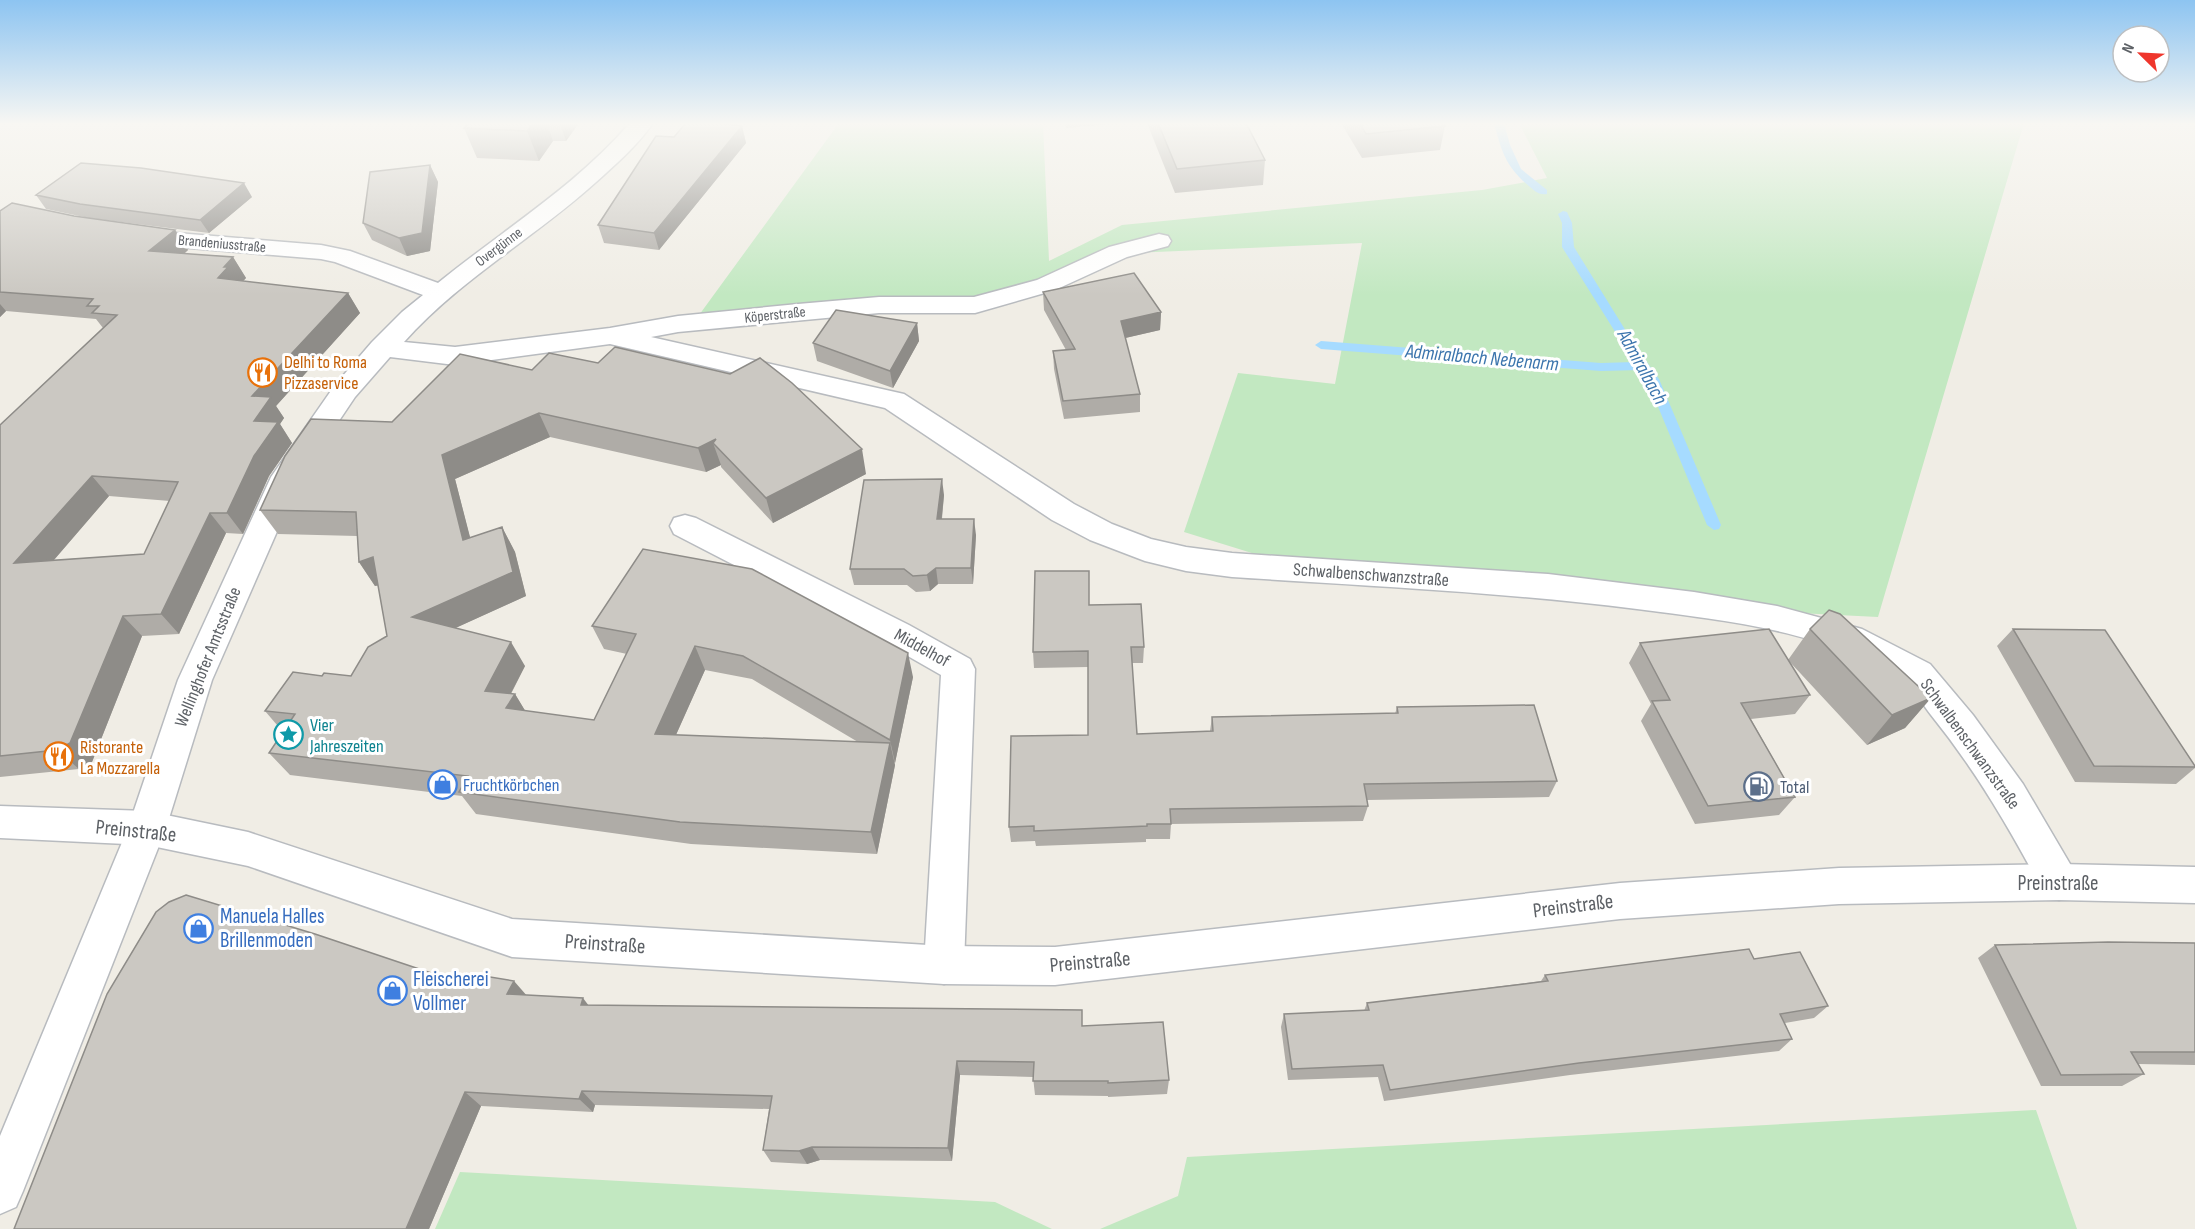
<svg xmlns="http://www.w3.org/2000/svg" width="2195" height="1229" font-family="'Sofia Sans Condensed',sans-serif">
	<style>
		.green { fill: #c2e8c1 }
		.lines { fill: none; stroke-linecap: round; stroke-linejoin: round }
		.stream { fill: #a6dbff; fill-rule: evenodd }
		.minor-casing { stroke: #b8bbbf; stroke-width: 3 }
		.tertiary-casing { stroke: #b8bbbf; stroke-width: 3 }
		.minor { fill: #fff; fill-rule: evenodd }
		.tertiary { fill: #fff; fill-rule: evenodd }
		.wall { fill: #afaca7; fill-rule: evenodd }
		.shaded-wall { fill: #8e8c88 }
		.building { fill: #cbc8c2; stroke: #8e8c88; stroke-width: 1.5; fill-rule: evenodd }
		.labels { text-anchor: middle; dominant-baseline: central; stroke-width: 6; stroke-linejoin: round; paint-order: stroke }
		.far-street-label { font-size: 15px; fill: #5d6166; stroke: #fff }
		.food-label { font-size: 18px; fill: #c56008; stroke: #fff; text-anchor: start }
		.street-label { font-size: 18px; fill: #5d6166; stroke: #fff }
		.culture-label { font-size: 18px; fill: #0d838f; stroke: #fff; text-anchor: start }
		.shop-label { font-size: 18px; fill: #366cbe; stroke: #fff; text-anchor: start }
		.service-label { font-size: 18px; fill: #4e5e75; stroke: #fff; text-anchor: start }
		.water-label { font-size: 20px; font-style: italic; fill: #3c75ad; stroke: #fff }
		.near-street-label { font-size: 21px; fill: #5d6166; stroke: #fff }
		.near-shop-label { font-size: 21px; fill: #366cbe; stroke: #fff; text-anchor: start }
	</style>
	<rect width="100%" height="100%" fill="#f0ede5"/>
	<path class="green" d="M 839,123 L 1043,123 L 1049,261 L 1122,225 L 1482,190 L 1547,178 L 1519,123 L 2024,123 L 1878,617 L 1741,610 L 1278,561 L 1184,532 L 1238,373 L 1335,384 L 1362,243 L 1109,254 L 977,300 L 694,322 Z
		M 2036,1110 L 2077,1229 L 1100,1229 L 1178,1196 L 1187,1157 Z
		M 460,1172 L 995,1202 L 1052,1229 L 435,1229 Z"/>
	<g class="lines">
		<path class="stream" d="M 1494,123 L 1504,123 L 1510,145 L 1521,169 L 1547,190 L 1547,194 C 1539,195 1536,192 1530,187 C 1506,167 1502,153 1494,123 Z
			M 1563,211 L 1567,212 L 1572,223 L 1574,247 L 1634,344 L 1659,379 L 1721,525 L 1719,529 L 1714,530 L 1707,525 L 1647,380 L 1640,370 L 1601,371 L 1321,349 L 1315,345 L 1321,341 L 1601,363 L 1634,362 L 1562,247 L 1562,223 L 1558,214 Z"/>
		<defs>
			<path id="minor" d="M 630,123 L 653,123 C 637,146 616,164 595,183 C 534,238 459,280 404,342 L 455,347 L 610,328 L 678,316 L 798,304 L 879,297 L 974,297 L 1037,280 L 1109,247 L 1159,234 L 1168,236 L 1171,241 L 1168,246 L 1127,257 L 1055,290 L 975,313 L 879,313 L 678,332 L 651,337 L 904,394 L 1074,504 L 1112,524 L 1151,539 L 1186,547 L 1232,553 L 1548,574 L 1694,592 L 1777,606 L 1862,629 L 1930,664 L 1973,715 L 2023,784 L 2073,869 L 2079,882 L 2073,895 L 2059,900 L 2045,895 C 2011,831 1977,772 1931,715 C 1923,705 1915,690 1904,683 C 1828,630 1727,621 1637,609 C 1503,592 1367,586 1232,577 L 1186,571 L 1145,561 L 1090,540 L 1052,520 L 885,408 L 610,344 L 455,365 L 390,357 L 355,397 L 300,479 L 212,680 L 166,828 L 23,1191 L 16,1207 L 0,1214 L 0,1136 L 128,828 L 178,680 L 271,477 L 335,385 L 372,342 L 402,312 L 423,295 L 335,262 L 321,259 L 177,247 L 129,239 L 126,234 L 129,229 L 138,227 L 177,233 L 321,245 L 350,251 L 438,283 C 503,230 576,186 630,123 Z
				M 685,515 L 696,518 L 909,625 L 970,659 L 975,669 L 964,965 L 958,979 L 944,984 L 930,979 L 924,965 L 941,675 L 885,643 L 674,534 L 670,526 L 674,518 Z"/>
			<path id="tertiary" d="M 0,806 L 147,811 L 248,832 L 512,919 L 944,946 L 1055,947 L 1620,883 L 1839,868 L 2059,864 L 2195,867 L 2195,903 L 2059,900 L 1839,904 L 1620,919 L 1055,985 L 944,984 L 512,957 L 248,866 L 147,845 L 0,838 Z"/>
		</defs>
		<use href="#minor" class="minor-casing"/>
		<use href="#tertiary" class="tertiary-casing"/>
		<use href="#minor" class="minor"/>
		<use href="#tertiary" class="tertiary"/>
	</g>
	<path class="wall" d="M 469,123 L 579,123 L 566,141 L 553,141 L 539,161 L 477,158 L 464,128 Z
		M 1065,123 L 1125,123 L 1066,128 Z
		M 1147,123 L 1246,123 L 1265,160 L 1263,185 L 1175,193 Z
		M 1341,123 L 1443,123 L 1445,126 L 1440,150 L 1362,158 Z
		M 742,126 L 746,143 L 659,250 L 604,243 L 598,225 L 674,137 Z
		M 430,165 L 438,182 L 430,251 L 407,256 L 372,240 L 363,223 Z
		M 36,195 L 252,197 L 209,233 L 89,218 L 46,209 Z
		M 0,211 L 74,216 L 175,230 L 188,250 L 184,254 L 233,257 L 246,278 L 243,281 L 348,293 L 360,313 L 276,406 L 284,418 L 280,424 L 292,443 L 269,476 L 243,534 L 226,533 L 179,634 L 142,636 L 92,762 L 79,769 L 0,777 L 0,425 L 103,328 L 96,319 L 6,311 L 0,317 ZM 109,496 L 170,501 L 144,554 L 54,560 Z
		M 1043,292 L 1161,312 L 1160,330 L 1125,338 L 1140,394 L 1140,412 L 1064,419 L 1054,369 L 1053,351 L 1066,350 L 1044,310 Z
		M 917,323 L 919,341 L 893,388 L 817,361 L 813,343 Z
		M 460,354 L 866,474 L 773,523 L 721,467 L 721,465 L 706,472 L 550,437 L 455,479 L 470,538 L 502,527 L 515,552 L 526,596 L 455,628 L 525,666 L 511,694 L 515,694 L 525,711 L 594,720 L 627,654 L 604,649 L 592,626 L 913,677 L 895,763 L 894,762 L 895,765 L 877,854 L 691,844 L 476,814 L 462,796 L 290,775 L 269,753 L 283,732 L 265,711 L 322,676 L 351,676 L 387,636 L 378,586 L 375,586 L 359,562 L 357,536 L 278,534 L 260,510 L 392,422 ZM 705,670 L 752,679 L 858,742 L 676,735 Z
		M 944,495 L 942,519 L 976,535 L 973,584 L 938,584 L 930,591 L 916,592 L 907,585 L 854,585 L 850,569 Z
		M 1089,605 L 1144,647 L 1143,663 L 1132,663 L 1137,734 L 1210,731 L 1212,717 L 1395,714 L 1397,707 L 1557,781 L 1549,797 L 1367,800 L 1368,806 L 1363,821 L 1171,824 L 1170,839 L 1146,839 L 1146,842 L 1036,846 L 1035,841 L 1011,842 L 1009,827 L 1088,735 L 1088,667 L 1034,668 L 1033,652 Z
		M 1810,629 L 1931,698 L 1905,728 L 1867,745 L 1788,660 Z
		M 2013,629 L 2195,766 L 2195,768 L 2176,784 L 2075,782 L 1997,646 Z
		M 1640,643 L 1810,695 L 1795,714 L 1751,719 L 1795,797 L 1779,815 L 1695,824 L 1641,721 L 1651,704 L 1629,663 Z
		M 2195,943 L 2195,1065 L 2138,1064 L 2144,1074 L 2122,1086 L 2041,1086 L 1978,958 L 1995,945 Z
		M 1754,959 L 1828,1006 L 1814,1018 L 1785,1023 L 1792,1039 L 1779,1051 L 1570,1075 L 1384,1101 L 1378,1077 L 1288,1080 L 1281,1027 L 1284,1014 L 1364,1011 L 1367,1003 L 1541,981 L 1545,975 Z
		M 461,983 L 526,995 L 588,1005 L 1083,1026 L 1169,1080 L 1167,1094 L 1108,1097 L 1108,1096 L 1035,1095 L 1033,1077 L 960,1075 L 952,1161 L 820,1160 L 807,1164 L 771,1162 L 763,1150 L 769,1109 L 595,1105 L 593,1112 L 481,1106 L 429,1229 L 14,1229 Z"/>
	<path class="shaded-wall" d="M 533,123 L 547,123 L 553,141 L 539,161 L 527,131 Z
		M 560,123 L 579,123 L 566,141 Z
		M 742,126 L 746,143 L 659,250 L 654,233 Z
		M 430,165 L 438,182 L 430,251 L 407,256 L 399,238 Z
		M 244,183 L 252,197 L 209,233 L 200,220 Z
		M 175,230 L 188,250 L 163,272 L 149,251 Z
		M 233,257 L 246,278 L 239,285 L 218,278 L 224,267 Z
		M 348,293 L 360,313 L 276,406 L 284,418 L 280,424 L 292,443 L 269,476 L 243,534 L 227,513 L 254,456 L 254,421 L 252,396 Z
		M 0,304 L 6,311 L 0,317 Z
		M 1161,312 L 1160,330 L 1121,339 L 1121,321 Z
		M 917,323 L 919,341 L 893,388 L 890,371 Z
		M 539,413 L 550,437 L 455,479 L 477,564 L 463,540 L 442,455 Z
		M 716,439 L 713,443 L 721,465 L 706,472 L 698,448 Z
		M 862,449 L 866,474 L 773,523 L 766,498 Z
		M 92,476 L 109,496 L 34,583 L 14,563 Z
		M 942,479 L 944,495 L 940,535 L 937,519 Z
		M 210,513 L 226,533 L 179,634 L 161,614 Z
		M 974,519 L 976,535 L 973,584 L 971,568 Z
		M 502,527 L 515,552 L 526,596 L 427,641 L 412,617 Z
		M 373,557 L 389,581 L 375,586 L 359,562 Z
		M 936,568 L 938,584 L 930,591 L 927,575 Z
		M 123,616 L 142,636 L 92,762 L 79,769 L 57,750 Z
		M 511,642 L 525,666 L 500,714 L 485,691 Z
		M 695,646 L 705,670 L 666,757 L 655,734 Z
		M 908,653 L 913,677 L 895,763 L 890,740 Z
		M 515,694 L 529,717 L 506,708 Z
		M 1931,698 L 1905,728 L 1867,745 L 1892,715 Z
		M 890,743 L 895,765 L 877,854 L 871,832 Z
		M 514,981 L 528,997 L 507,994 Z
		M 583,998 L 595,1014 L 581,1005 Z
		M 957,1061 L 960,1075 L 952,1161 L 948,1148 Z
		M 582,1091 L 595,1105 L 593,1112 L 579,1099 Z
		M 465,1092 L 481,1106 L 429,1229 L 406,1229 Z
		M 812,1147 L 820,1160 L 807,1164 L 799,1151 Z"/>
	<path class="building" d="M 469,123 L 533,123 L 527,131 L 464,128 Z
		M 686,123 L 719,123 L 742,126 L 654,233 L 598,225 L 656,136 L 674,137 Z
		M 1158,123 L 1246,123 L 1265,160 L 1177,169 Z
		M 1360,123 L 1443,123 L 1445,126 L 1366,134 Z
		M 81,163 L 141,168 L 244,183 L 200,220 L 80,204 L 36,195 Z
		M 430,165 L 422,233 L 399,238 L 363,223 L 370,172 Z
		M 12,203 L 74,216 L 175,230 L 149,251 L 233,257 L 224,267 L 228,267 L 218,278 L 348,293 L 252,396 L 271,397 L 254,421 L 278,422 L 254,456 L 227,513 L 210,513 L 161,614 L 123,616 L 70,743 L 57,750 L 0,756 L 0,425 L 117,315 L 92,313 L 99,306 L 87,306 L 93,299 L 0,292 L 0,211 ZM 92,476 L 178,482 L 144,554 L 14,563 Z
		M 1134,273 L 1161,312 L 1121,321 L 1140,394 L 1063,401 L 1053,351 L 1075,349 L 1043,292 Z
		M 836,310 L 917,323 L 890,371 L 813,343 Z
		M 615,347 L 730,374 L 760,358 L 792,383 L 862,449 L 766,498 L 713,443 L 716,439 L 698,448 L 539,413 L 442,455 L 463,540 L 502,527 L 513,572 L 412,617 L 511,642 L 485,691 L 515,694 L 506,708 L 594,720 L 636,634 L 592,626 L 643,549 L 752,569 L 908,653 L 890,740 L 743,656 L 695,646 L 655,734 L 890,743 L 871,832 L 680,822 L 459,792 L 468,776 L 269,753 L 295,714 L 265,711 L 293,672 L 322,676 L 324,673 L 351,676 L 368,647 L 387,636 L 373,557 L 359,562 L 356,512 L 260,510 L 285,456 L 311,419 L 392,422 L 460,354 L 532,370 L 549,353 L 598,363 Z
		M 942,479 L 937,519 L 974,519 L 971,568 L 936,568 L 927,575 L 913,576 L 904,569 L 850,569 L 864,480 Z
		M 1035,571 L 1089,571 L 1089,605 L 1141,604 L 1144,647 L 1131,647 L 1137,734 L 1213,731 L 1212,717 L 1398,713 L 1397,707 L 1534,705 L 1557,781 L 1364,784 L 1368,806 L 1170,809 L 1171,824 L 1147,824 L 1147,826 L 1034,831 L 1034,826 L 1009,827 L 1011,736 L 1088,735 L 1088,651 L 1033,652 Z
		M 1829,610 L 1840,614 L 1931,698 L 1892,715 L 1810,629 Z
		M 1769,629 L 1810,695 L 1741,703 L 1795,797 L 1708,806 L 1652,701 L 1670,700 L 1640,643 Z
		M 2013,629 L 2105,630 L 2195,766 L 2195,767 L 2094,766 Z
		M 186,895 L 315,934 L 461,983 L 466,973 L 514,981 L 507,994 L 583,998 L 581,1005 L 1082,1010 L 1082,1026 L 1163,1022 L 1169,1080 L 1108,1083 L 1108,1081 L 1033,1081 L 1034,1062 L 957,1061 L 948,1148 L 812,1147 L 799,1151 L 763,1150 L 772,1096 L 582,1091 L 579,1099 L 465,1092 L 406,1229 L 14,1229 L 107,994 L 156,912 L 169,902 Z
		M 2108,942 L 2195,943 L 2195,1052 L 2131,1052 L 2144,1074 L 2061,1075 L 1995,945 Z
		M 1749,949 L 1754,959 L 1800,952 L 1828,1006 L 1780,1014 L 1792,1039 L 1579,1063 L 1390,1090 L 1383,1065 L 1292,1069 L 1284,1014 L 1369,1010 L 1367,1003 L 1548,981 L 1545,975 Z"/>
	<linearGradient id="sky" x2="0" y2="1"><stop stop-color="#8dc4f1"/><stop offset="0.42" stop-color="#f8f7f3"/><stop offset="1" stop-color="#f8f7f3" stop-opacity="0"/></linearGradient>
	<rect width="2195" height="295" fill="url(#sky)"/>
	<defs>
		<symbol id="restaurant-ring" viewBox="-11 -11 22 22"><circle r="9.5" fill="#fff" stroke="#e8710a" stroke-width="1.5"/><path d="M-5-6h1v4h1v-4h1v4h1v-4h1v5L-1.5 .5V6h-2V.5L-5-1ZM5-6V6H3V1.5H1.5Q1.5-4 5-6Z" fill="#e8710a"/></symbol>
		<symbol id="sight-ring" viewBox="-11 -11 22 22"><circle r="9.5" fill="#fff" stroke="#0f9aa8" stroke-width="1.5"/><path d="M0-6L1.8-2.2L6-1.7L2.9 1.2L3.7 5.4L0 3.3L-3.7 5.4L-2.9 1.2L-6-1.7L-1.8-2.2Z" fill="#0f9aa8"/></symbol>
		<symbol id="shop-ring" viewBox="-11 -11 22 22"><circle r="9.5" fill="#fff" stroke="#3f7fe0" stroke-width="1.5"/><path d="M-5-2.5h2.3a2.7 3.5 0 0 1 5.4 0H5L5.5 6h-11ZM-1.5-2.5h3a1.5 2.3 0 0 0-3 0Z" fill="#3f7fe0"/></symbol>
		<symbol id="fuel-ring" viewBox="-11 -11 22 22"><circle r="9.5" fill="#fff" stroke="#5c6f8a" stroke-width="1.5"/><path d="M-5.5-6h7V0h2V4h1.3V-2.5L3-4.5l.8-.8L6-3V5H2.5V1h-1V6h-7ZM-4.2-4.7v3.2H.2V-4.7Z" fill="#5c6f8a"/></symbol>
	</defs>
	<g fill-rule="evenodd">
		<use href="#restaurant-ring" x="246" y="356" width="33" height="33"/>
		<use href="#sight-ring" x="272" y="718" width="33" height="33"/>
		<use href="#restaurant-ring" x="42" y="740" width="33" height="33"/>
		<use href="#shop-ring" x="426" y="768" width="33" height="33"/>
		<use href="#fuel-ring" x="1742" y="770" width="33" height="33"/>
		<use href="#shop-ring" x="182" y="912" width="33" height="33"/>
		<use href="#shop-ring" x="376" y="974" width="33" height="33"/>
	</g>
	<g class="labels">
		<g class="far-street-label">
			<text transform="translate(222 244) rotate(5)">Brandeniusstraße</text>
			<text transform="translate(499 247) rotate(-37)">Overgünne</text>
			<text transform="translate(775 315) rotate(-6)">Köperstraße</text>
		</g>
		<g class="food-label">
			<text x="284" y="362">Delhi to Roma<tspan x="284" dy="21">Pizzaservice</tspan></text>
			<text x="80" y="747">Ristorante<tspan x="80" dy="21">La Mozzarella</tspan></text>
		</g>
		<g class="street-label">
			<text transform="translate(1371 575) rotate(4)">Schwalbenschwanzstraße</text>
			<text transform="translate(922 648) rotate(29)">Middelhof</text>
			<text transform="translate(208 657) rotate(-68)">Wellinghofer Amtsstraße</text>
			<text transform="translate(1970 744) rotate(54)">Schwalbenschwanzstraße</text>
		</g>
		<g class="culture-label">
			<text x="310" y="725">Vier<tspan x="310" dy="21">Jahreszeiten</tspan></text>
		</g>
		<g class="shop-label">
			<text x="463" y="785">Fruchtkörbchen</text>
		</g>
		<g class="service-label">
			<text x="1780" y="787">Total</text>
		</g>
		<g class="water-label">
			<text transform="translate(1482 358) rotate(5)">Admiralbach Nebenarm</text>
			<text transform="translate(1642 367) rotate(61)">Admiralbach</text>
		</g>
		<g class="near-street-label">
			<text transform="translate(136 831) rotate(6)">Preinstraße</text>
			<text x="2058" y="883">Preinstraße</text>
			<text transform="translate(1573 906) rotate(-7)">Preinstraße</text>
			<text transform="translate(605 944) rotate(4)">Preinstraße</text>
			<text transform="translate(1090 962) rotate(-5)">Preinstraße</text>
		</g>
		<g class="near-shop-label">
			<text x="220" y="916">Manuela Halles<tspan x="220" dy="24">Brillenmoden</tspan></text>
			<text x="413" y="979">Fleischerei<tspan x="413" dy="24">Vollmer</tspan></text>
		</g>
	</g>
	<g transform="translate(2141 54) rotate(294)"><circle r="28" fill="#ffffff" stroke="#bec0c2" stroke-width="1.5"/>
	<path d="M0-4.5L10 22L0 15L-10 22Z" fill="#ef362c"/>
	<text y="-9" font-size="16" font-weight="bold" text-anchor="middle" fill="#5d6166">N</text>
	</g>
</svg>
